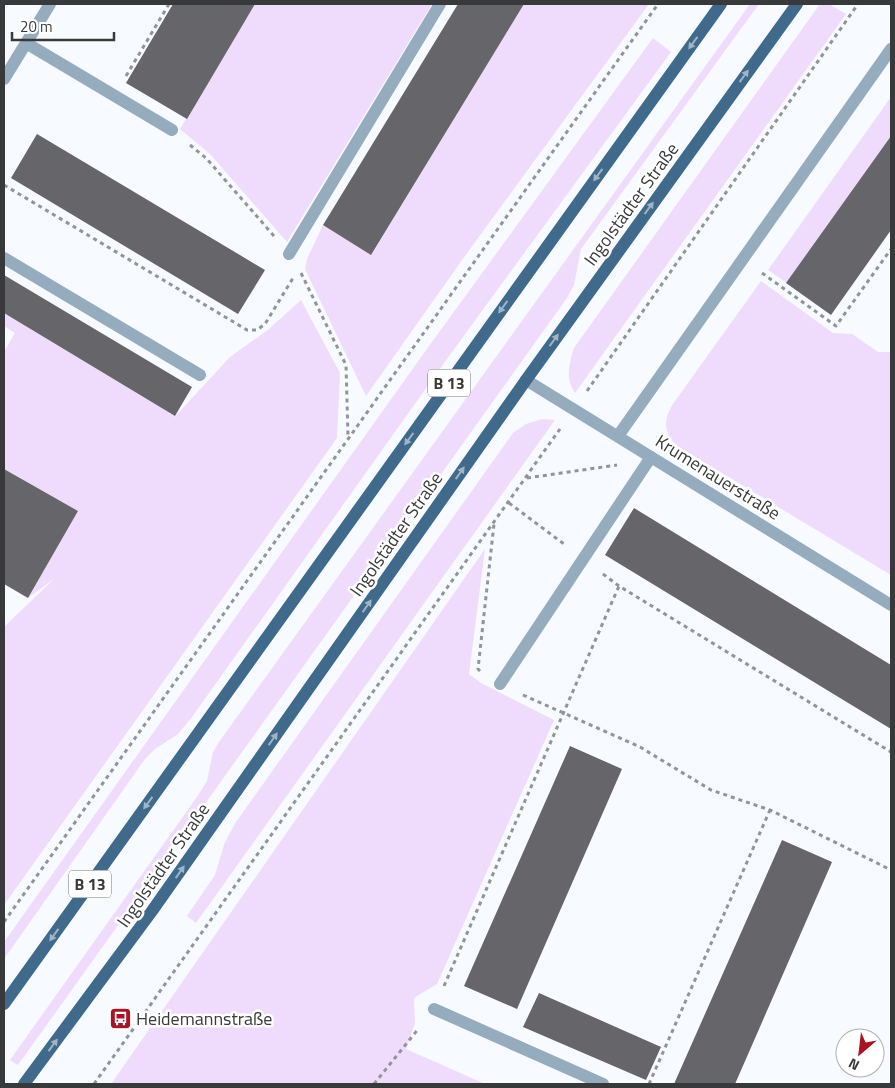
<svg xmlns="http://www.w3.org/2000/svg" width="895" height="1088" font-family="'Titillium Web',sans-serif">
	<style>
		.green { fill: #efdbfc }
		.building { fill: #65656a }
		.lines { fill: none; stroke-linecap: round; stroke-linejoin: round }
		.path { stroke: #929497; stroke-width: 3; stroke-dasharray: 4 4; stroke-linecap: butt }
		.lane { stroke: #94acbe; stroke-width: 12 }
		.street { stroke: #94acbe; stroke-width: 12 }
		.primary { stroke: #3f6a8b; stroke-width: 12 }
		.oneway { fill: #9fb4c5 }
		.labels { text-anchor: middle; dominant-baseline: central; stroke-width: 5; stroke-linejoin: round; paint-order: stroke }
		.shield { fill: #fff; stroke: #747476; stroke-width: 1 }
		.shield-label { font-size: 16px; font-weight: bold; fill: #38393b }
		.street-label { font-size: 18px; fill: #38393b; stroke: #fff }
		.poi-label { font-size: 18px; fill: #38393b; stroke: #fff; text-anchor: start }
	</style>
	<rect width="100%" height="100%" fill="#f7faff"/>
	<path class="green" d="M 255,4 L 432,4 L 287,242 L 210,154 L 180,129 Z
		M 524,4 L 649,4 L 462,260 L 366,396 L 305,269 L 307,259 L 323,225 L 372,254 Z
		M 750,4 L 759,4 L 581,249 L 574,285 L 567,298 L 18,1065 L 10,1060 L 197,797 L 207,781 L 213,752 L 219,742 Z
		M 820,4 L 829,4 L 846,14 L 575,393 C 565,378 569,364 574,348 Z
		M 653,38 L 671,52 L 444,363 L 192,717 L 178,734 L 155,749 L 145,759 L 4,959 L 4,942 L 424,353 Z
		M 891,97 L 891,136 L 787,283 L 768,270 Z
		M 761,281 L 833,333 L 852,334 L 878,352 L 891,352 L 891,575 L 679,447 C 664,434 662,421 673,404 Z
		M 301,300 L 340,373 L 337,438 L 4,905 L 4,627 L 54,579 L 28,598 L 78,511 L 4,469 L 4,352 L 15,333 L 4,326 L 4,313 L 175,416 L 170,422 L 230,357 L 269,329 Z
		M 542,419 L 555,420 L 196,923 L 187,916 L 215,875 L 225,842 L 236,822 L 513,433 L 526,424 Z
		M 485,549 L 469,674 L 481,683 L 554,720 L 437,984 L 414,998 L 415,1023 L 406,1049 L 485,1084 L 111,1084 Z"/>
	<path class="building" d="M 173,4 L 255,4 L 187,119 L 126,83 Z
		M 458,4 L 524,4 L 371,255 L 323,225 Z
		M 37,134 L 265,270 L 238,314 L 11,178 Z
		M 891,136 L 891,230 L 831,315 L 786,283 Z
		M 4,275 L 192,387 L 175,416 L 4,313 Z
		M 4,469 L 78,511 L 28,598 L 4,584 Z
		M 634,508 L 891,665 L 891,729 L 605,555 Z
		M 570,746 L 622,769 L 517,1009 L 464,986 Z
		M 782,840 L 832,862 L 735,1084 L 674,1084 Z
		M 539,993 L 661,1047 L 646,1080 L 523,1027 Z"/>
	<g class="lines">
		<path class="path" d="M 126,76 L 169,4
			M 190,145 L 206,158 L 274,236
			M 4,185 L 247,330 L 257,330 L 265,324 L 293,278
			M 301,273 L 346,365 L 348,436
			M 762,273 L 836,326 L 891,249
			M 587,391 L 858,4
			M 527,478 L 617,465
			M 509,503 L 564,544
			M 603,574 L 619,586 L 891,752
			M 480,671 L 478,669 L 494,524
			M 523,695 L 640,747 L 711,790 L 770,810 L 891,870
			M 4,922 L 658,4
			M 444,986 L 619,586
			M 94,1084 L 560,429
			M 374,1084 L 419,1028
			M 649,1084 L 770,810"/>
		<path class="lane" d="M 26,43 L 172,130
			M 289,254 L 440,4
			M 4,258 L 200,375
			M 500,684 L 651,457
			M 434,1009 L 603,1084"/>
		<path class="street" d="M 4,79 L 50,4
			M 526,380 L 891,605
			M 618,436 L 891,49"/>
		<path class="primary" d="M 4,1004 L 721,4
			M 24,1084 L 152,911 L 526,380 L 797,4"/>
	</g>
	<defs><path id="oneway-solid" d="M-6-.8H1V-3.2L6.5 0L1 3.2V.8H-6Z" transform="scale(1.25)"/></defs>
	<g class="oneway">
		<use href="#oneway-solid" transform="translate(693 43) rotate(126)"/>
		<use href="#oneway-solid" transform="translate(744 76) rotate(-54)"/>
		<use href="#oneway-solid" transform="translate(598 175) rotate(126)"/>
		<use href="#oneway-solid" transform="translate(649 208) rotate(-54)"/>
		<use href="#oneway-solid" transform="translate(503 307) rotate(126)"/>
		<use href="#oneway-solid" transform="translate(554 340) rotate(-54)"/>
		<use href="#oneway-solid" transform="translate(409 439) rotate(126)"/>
		<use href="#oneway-solid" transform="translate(460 473) rotate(-55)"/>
		<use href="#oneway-solid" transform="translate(367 606) rotate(-55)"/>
		<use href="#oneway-solid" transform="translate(273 739) rotate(-55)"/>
		<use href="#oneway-solid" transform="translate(148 803) rotate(126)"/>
		<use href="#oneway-solid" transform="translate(180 872) rotate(-55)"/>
		<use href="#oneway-solid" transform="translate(54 935) rotate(126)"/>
		<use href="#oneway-solid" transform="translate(53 1045) rotate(-54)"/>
	</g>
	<defs>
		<symbol id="bus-square" viewBox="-11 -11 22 22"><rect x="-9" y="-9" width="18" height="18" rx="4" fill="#a91324" stroke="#fff"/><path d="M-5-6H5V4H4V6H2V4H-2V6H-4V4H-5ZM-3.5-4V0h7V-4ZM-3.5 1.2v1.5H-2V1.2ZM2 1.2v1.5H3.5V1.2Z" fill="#fff"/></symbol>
	</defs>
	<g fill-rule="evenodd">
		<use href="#bus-square" x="108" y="1006" width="25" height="25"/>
	</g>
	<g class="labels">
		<g class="shield">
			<rect x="428" y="369.5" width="42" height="27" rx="4"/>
			<rect x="69" y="870.5" width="42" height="27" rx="4"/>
		</g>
		<g class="shield-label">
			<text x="449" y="383">B 13</text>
			<text x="90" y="884">B 13</text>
		</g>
		<g class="street-label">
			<text transform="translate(631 204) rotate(-54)">Ingolstädter Straße</text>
			<text transform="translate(718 477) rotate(32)">Krumenauerstraße</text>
			<text transform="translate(396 534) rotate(-55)">Ingolstädter Straße</text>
			<text transform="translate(163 865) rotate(-55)">Ingolstädter Straße</text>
		</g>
		<g class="poi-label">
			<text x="136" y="1018">Heidemannstraße</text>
		</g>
	</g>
	<rect width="895" height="1088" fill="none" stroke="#38393b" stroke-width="10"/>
	<g transform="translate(860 1053) rotate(208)"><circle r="24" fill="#ffffff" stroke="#afb0b1"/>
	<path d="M0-4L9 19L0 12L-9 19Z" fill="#a91324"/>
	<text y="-8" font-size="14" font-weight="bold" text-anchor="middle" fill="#38393b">N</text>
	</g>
	<path d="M12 32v8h102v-8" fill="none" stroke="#38393b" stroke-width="2.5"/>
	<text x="20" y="32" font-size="15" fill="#38393b" stroke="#ffffff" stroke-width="4" paint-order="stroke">20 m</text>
</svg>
